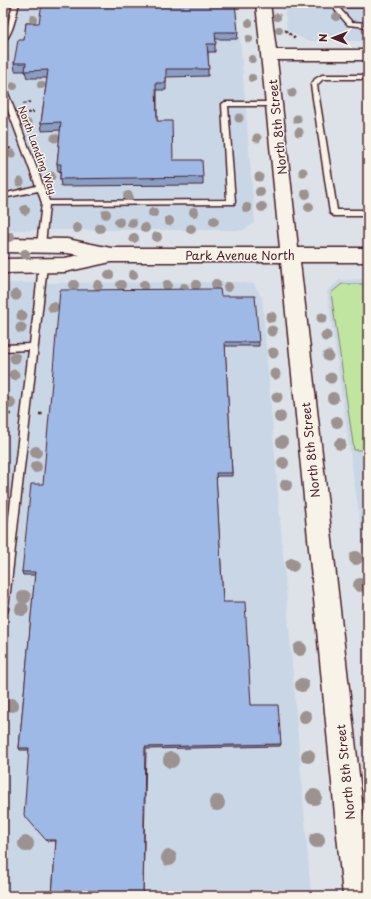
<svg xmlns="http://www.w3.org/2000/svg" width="371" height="899" font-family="'Playpen Sans',sans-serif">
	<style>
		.built { fill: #c9d6e6 }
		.green { fill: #c0e5a0; stroke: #858266 }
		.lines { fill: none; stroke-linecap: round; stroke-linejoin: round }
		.lane-casing { stroke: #4a1f2b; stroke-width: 3 }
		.secondary-casing { stroke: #4a1f2b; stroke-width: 3 }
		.path-far1 { stroke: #4a1f2b; stroke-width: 2; stroke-dasharray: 3 2; stroke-linecap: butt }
		.path { stroke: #4a1f2b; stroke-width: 2.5; stroke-dasharray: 3.5 3; stroke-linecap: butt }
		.lane { fill: #f7f3e8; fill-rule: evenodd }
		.secondary { fill: #f7f3e8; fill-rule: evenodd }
		.tree { fill: #9c9290 }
		.wall { fill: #889fc5; stroke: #4a1f2b }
		.building { fill: #9eb9e5; stroke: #4a1f2b }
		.labels { text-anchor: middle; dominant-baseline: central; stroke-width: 3; stroke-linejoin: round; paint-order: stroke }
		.far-street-label { font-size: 10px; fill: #4a1f2b; stroke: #f7f3e8 }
		.street-label { font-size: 12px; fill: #4a1f2b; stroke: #f7f3e8 }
	</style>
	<rect width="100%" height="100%" fill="#dce2e7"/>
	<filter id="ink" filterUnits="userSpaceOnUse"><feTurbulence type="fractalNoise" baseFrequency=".025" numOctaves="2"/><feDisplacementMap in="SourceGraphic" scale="8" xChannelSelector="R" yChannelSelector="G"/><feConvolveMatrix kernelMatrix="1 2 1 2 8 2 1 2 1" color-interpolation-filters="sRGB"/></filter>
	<g filter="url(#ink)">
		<path class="built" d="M 3,3 L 237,3 L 255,222 L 244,230 L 3,230 Z
			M 284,3 L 368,3 L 368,41 L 307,41 L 287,30 Z
			M 368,279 L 368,578 L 327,291 L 340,280 Z
			M 238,282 L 254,284 L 262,298 L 311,896 L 3,896 L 3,283 Z"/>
		<path class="green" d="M 342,284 L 368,284 L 368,450 L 354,450 L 331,293 Z"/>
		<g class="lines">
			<defs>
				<path id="lane" d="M 13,3 L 19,3 C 16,14 13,36 3,42 L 3,34 L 8,25 Z
					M 334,3 L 340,3 L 341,10 L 352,22 L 368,23 L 368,27 L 348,25 L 335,10 Z
					M 322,75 L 368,75 L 368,79 L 323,79 L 317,85 L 337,210 L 368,210 L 368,216 L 334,216 L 330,213 L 311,85 L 315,79 Z
					M 3,86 L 6,88 L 49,201 L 227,200 L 222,104 L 225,102 L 275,102 L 278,104 L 275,106 L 228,106 L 235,202 L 234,204 L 49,205 L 45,245 L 41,248 L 37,245 L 42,203 L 38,191 L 3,198 L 3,194 L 36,186 L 3,97 Z
					M 43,263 L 47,266 L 8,609 L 7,612 L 3,614 L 3,567 L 29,350 L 3,351 L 3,345 L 30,344 L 39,266 Z"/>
				<path id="secondary" d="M 256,3 L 270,3 L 276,50 L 368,50 L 368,60 L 277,60 L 298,248 L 368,248 L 368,262 L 300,262 L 368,853 L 368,896 L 343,896 L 281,262 L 111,262 L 65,272 L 3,273 L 3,259 L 65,258 L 80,255 L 67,253 L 3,252 L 3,238 L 67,239 L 111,248 L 280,248 Z"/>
			</defs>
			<use href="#lane" class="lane-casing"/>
			<use href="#secondary" class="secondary-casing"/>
			<path class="path-far1" d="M 285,30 L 296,39
				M 23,104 L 30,102
				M 27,113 L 34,112
				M 3,150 L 11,148"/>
			<path class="path" d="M 3,414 L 11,414
				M 39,414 L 45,414"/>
			<use href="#lane" class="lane"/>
			<use href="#secondary" class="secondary"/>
		</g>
		<g class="tree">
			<circle cx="277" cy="17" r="4"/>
			<circle cx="336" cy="17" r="4"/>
			<circle cx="33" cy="19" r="4"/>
			<circle cx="249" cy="23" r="4"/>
			<circle cx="279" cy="30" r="4"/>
			<circle cx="341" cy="38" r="4"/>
			<circle cx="249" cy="39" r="4"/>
			<circle cx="252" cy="59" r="4"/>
			<circle cx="252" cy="78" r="4"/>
			<circle cx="41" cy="85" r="4"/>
			<circle cx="14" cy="86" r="4"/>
			<circle cx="292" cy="93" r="4.5"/>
			<circle cx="239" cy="118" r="4.5"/>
			<circle cx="297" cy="119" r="4.5"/>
			<circle cx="28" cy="124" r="4.5"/>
			<circle cx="299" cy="132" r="4.5"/>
			<circle cx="55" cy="138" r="4.5"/>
			<circle cx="257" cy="138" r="4.5"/>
			<circle cx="12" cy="154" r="4.5"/>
			<circle cx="303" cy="172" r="4.5"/>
			<circle cx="51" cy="176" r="4.5"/>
			<circle cx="259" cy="177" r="4.5"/>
			<circle cx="20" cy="182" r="4.5"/>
			<circle cx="260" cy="192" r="5"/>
			<circle cx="306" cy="194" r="5"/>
			<circle cx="128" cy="196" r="5"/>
			<circle cx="262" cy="207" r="5"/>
			<circle cx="309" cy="207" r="5"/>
			<circle cx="247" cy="208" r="5"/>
			<circle cx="25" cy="210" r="5"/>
			<circle cx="194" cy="212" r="5"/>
			<circle cx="153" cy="213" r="5"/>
			<circle cx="106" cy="214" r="5"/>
			<circle cx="169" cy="221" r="5"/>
			<circle cx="214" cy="221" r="5"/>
			<circle cx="119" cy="222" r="5"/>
			<circle cx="132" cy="223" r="5"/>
			<circle cx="77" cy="228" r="5"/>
			<circle cx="100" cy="228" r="5"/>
			<circle cx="145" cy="228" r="5"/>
			<circle cx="191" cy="229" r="5"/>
			<circle cx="10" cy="237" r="5"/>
			<circle cx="157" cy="237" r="5"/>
			<circle cx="134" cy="238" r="5"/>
			<circle cx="25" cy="254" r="5"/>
			<circle cx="109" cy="275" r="5"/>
			<circle cx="133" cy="275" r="5"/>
			<circle cx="216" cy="284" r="5"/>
			<circle cx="74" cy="285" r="5"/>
			<circle cx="98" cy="285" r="5"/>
			<circle cx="121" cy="285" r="5"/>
			<circle cx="144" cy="285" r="5"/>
			<circle cx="167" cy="285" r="5"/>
			<circle cx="196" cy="285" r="5"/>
			<circle cx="228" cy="287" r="5"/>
			<circle cx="184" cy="288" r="5"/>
			<circle cx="16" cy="295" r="5.5"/>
			<circle cx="53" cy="307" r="5.5"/>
			<circle cx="22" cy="316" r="5.5"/>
			<circle cx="271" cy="317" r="5.5"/>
			<circle cx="322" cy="318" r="5.5"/>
			<circle cx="21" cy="328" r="5.5"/>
			<circle cx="272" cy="331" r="5.5"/>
			<circle cx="326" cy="336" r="5.5"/>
			<circle cx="273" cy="353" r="5.5"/>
			<circle cx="328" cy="356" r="5.5"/>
			<circle cx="15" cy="358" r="5.5"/>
			<circle cx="275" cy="374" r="5.5"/>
			<circle cx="14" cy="375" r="5.5"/>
			<circle cx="331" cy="378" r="5.5"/>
			<circle cx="277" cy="397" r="5.5"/>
			<circle cx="333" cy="398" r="6"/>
			<circle cx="10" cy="403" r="6"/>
			<circle cx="280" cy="417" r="6"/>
			<circle cx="337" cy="422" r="6"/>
			<circle cx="282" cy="442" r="6"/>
			<circle cx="340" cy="444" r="6"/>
			<circle cx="36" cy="452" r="6"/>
			<circle cx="283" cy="463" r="6"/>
			<circle cx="36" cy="467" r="6"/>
			<circle cx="286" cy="485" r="6"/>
			<circle cx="356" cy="558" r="7"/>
			<circle cx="292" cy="565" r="7"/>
			<circle cx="360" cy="585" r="7"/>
			<circle cx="24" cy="597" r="7"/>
			<circle cx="22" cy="609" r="7"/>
			<circle cx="300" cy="649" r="7"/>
			<circle cx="302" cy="685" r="7"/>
			<circle cx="12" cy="705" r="7"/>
			<circle cx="305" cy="717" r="7"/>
			<circle cx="308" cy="756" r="7"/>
			<circle cx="171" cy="760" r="8"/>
			<circle cx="314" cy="797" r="8"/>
			<circle cx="217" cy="803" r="8"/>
			<circle cx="317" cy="840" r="8"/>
			<circle cx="26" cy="844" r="8"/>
			<circle cx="169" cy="858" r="8"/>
		</g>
		<path class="wall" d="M 342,3 L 368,3 L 368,8 L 343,8 Z
			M 26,23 L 238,32 L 237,39 L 215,39 L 215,52 L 208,52 L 208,76 L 166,77 L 166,90 L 157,90 L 157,121 L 173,160 L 203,177 L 203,185 L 61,186 L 60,179 L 60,171 L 58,171 L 57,164 L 61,130 L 42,131 L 41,123 L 47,78 L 27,78 L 25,71 L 15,71 L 14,63 L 24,40 Z
			M 221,296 L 259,342 L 259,346 L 225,346 L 232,473 L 232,476 L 216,476 L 223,602 L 251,705 L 281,744 L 280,746 L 146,749 L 143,896 L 52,896 L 56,841 L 47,841 L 46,840 L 29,750 L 20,750 L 19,748 L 35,575 L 23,575 L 22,572 L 43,484 Z"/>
		<path class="building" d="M 42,3 L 235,3 L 238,32 L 215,32 L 216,44 L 207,44 L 209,69 L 166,69 L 166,83 L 156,83 L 157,121 L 172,121 L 173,160 L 202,160 L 203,177 L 60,179 L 61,164 L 57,164 L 61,122 L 41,123 L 48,70 L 25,71 L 26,63 L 14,63 L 18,40 L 24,40 L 26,23 L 39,23 Z
			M 220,289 L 221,296 L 255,296 L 259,342 L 225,342 L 232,473 L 216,473 L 223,602 L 245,602 L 251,705 L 278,705 L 281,744 L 145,747 L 143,896 L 52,896 L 56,840 L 46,840 L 24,815 L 29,748 L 19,748 L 35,572 L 22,572 L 31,484 L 43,484 L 60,290 Z"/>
	</g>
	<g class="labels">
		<g class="far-street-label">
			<text transform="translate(38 150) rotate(70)">North Landing Way</text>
		</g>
		<g class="street-label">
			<text transform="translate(277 127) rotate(-96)">North 8th Street</text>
			<text x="240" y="255">Park Avenue North</text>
			<text transform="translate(310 450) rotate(-96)">North 8th Street</text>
			<text transform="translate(345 772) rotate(-96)">North 8th Street</text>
		</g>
	</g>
	<rect width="371" height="899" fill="none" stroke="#f7f3e8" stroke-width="16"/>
	<rect x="8" y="8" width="355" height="883" fill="none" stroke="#4a1f2b" stroke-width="1.5" filter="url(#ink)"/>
	<g transform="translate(333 38) rotate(270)" stroke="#f7f3e8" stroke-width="3" paint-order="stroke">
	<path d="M0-3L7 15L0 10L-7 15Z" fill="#4a1f2b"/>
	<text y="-6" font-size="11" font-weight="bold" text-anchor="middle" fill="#4a1f2b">N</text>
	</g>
</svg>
